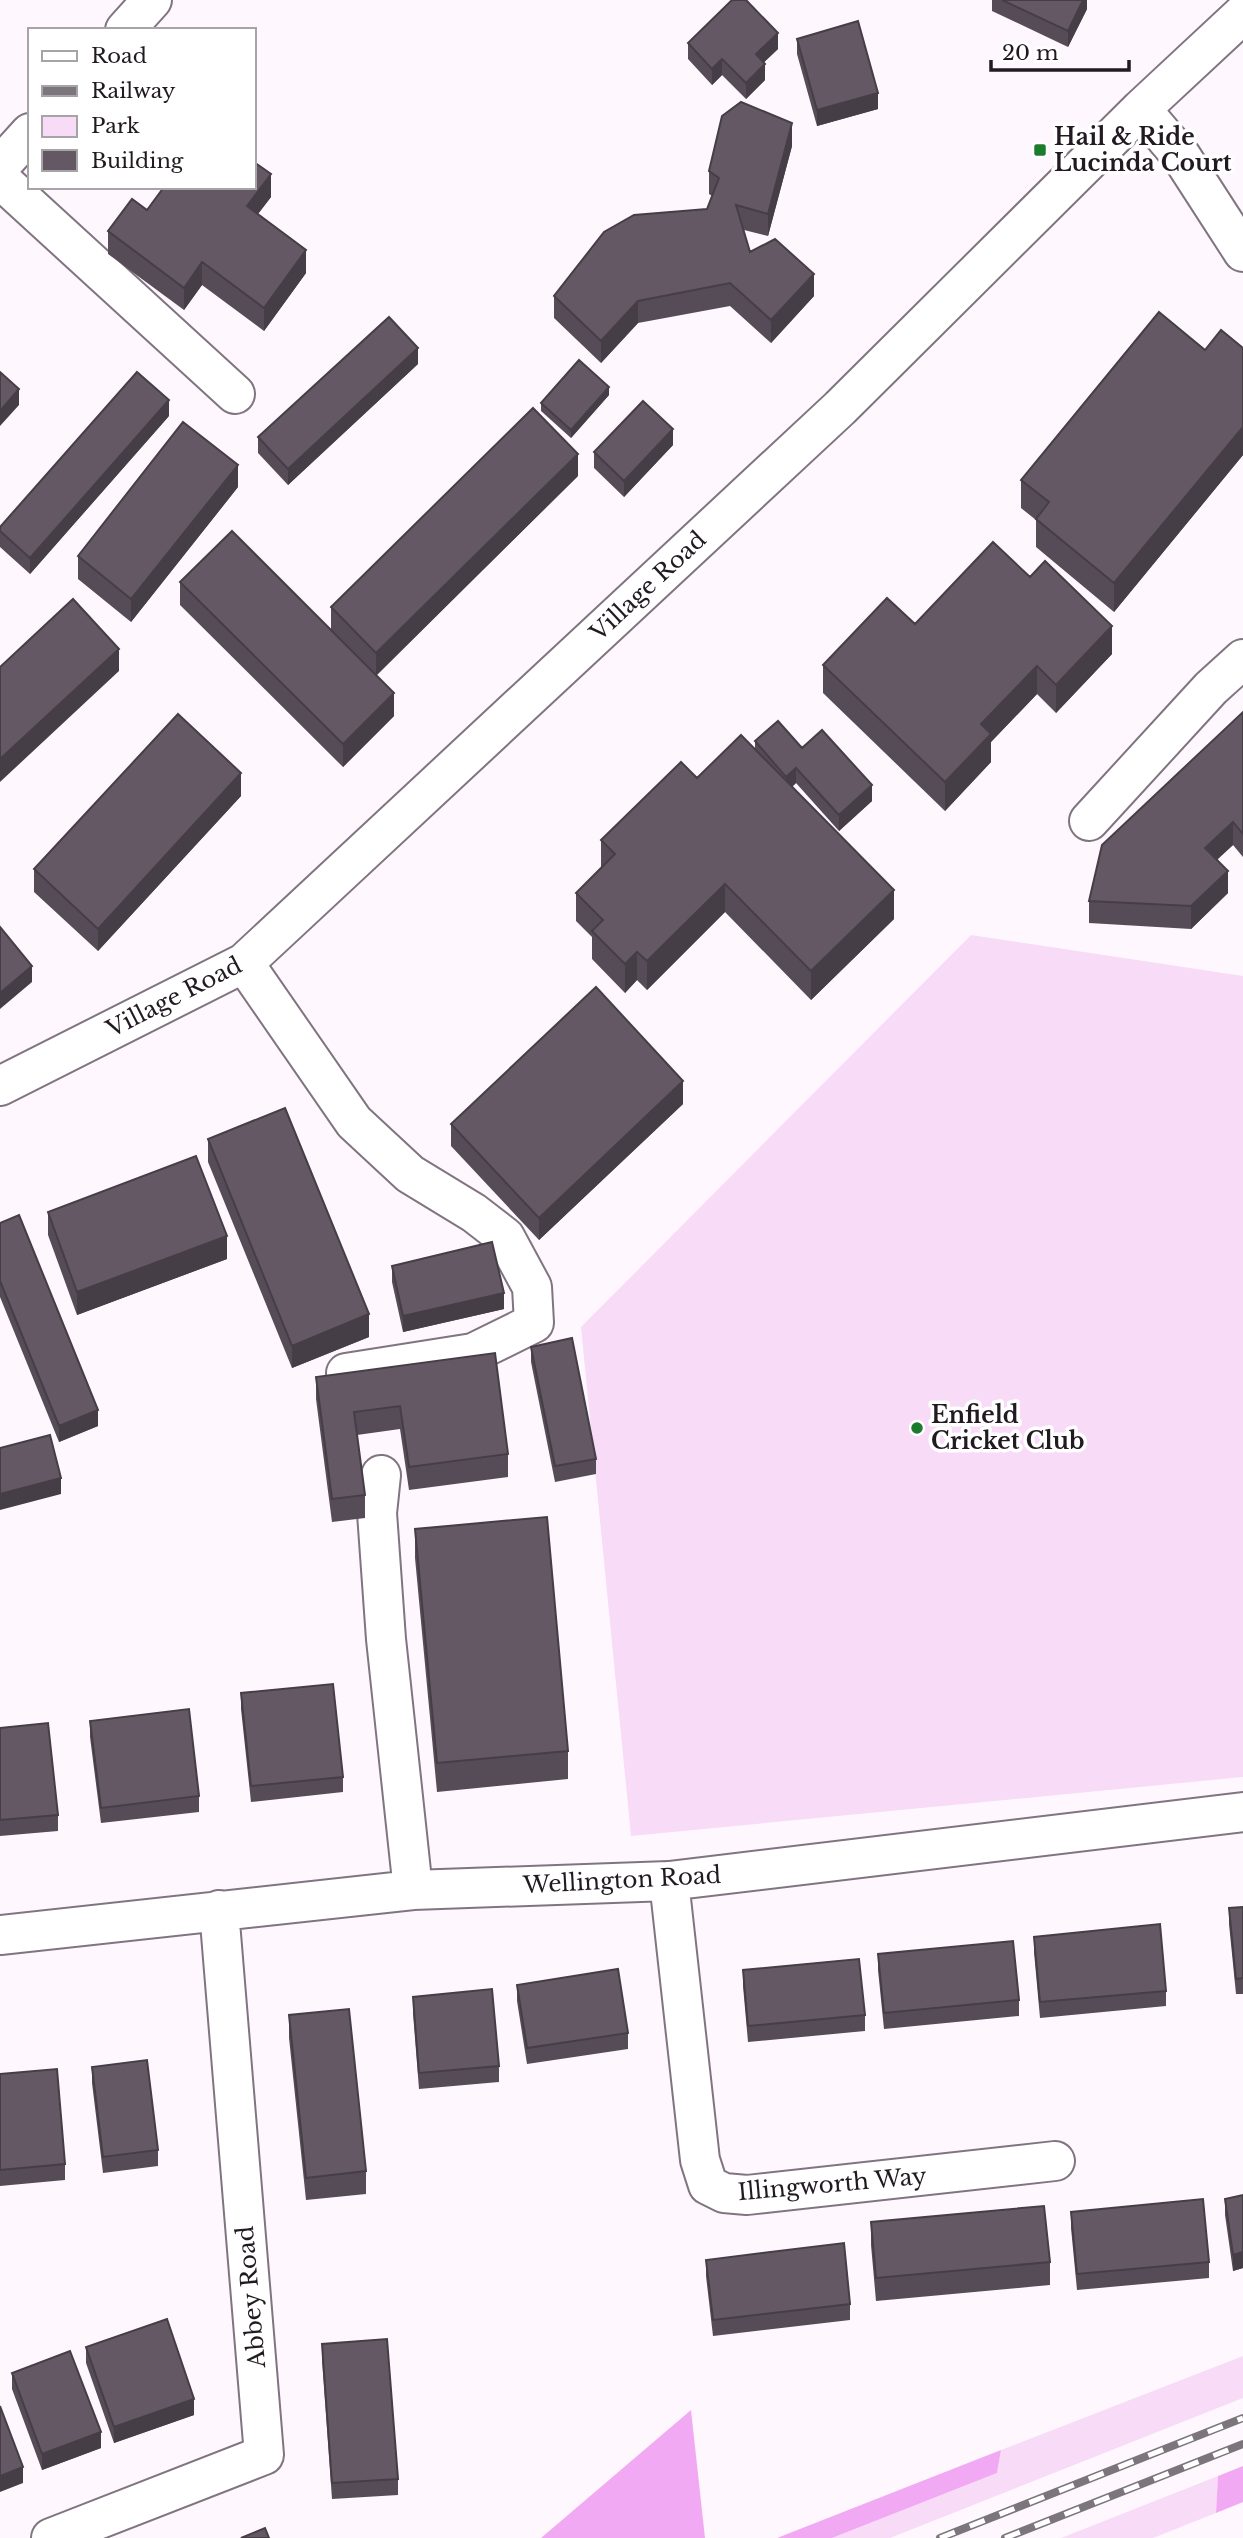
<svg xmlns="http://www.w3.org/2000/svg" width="1243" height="2538" font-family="'Libre Baskerville',serif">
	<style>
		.green { fill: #f7dbf7 }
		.forest { fill: #f2a9f4 }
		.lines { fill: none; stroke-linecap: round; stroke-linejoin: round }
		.minor-casing { stroke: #817481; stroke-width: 42 }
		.minor { stroke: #fff; stroke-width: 38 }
		.rail-casing { stroke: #7c767c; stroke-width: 8 }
		.rail { stroke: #fff; stroke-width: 5; stroke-dasharray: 16; stroke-linecap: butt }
		.wall { fill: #564c57 }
		.shaded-wall { fill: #463e47 }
		.building { fill: #645865; stroke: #463e47; stroke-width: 2 }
		.poi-dot { fill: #1c7c2d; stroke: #fff; stroke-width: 2.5 }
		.labels { text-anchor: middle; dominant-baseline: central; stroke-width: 7; stroke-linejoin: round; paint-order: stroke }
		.poi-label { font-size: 23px; font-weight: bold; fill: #211b21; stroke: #fff; text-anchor: start }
		.street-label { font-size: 23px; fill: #211b21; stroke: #fff }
	</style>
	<rect width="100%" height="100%" fill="#fef8fe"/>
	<path class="green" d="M 971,935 L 1243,976 L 1243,1777 L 631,1836 L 581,1327 Z
		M 1243,2356 L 1243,2398 L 890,2538 L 832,2538 L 997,2473 L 1001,2450 Z
		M 1218,2476 L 1216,2513 L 1153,2538 L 1061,2538 Z"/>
	<path class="forest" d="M 691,2410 L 705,2538 L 541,2538 Z
		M 1001,2450 L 997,2473 L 832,2538 L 777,2538 Z
		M 1243,2466 L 1243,2502 L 1216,2513 L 1218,2476 Z"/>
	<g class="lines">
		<defs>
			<path id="minor" d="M 125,30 L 152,0
				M 1141,109 L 1181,156 L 1243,252
				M 0,166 L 30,133
				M 0,179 L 235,394
				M 1089,821 L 1211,688 L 1243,659
				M 244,963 L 354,1122 L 410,1174 L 474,1213 L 505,1237 L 532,1287 L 534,1323 L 473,1353 L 346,1373
				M 0,1086 L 244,963 L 840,408 L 1141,109 L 1243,14
				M 381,1475 L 377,1513 L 386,1639 L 413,1890
				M 669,1881 L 700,2160 L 708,2185 L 724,2193 L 747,2195 L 1055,2161
				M 0,1935 L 413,1890 L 669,1881 L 1243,1812
				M 51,2538 L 264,2455 L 219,1910"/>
		</defs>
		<use href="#minor" class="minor-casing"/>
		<use href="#minor" class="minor"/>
		<defs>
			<path id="rail" d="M 940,2538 L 1243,2418
				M 1005,2538 L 1243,2444"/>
		</defs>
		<use href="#rail" class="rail-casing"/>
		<use href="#rail" class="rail"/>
	</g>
	<path class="wall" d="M 992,0 L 1087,0 L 1087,9 L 1068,47 L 992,11 Z
		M 797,39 L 878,109 L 817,126 L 797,54 Z
		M 688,43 L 778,49 L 763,63 L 765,80 L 746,99 L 722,75 L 712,85 L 688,59 Z
		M 792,146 L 768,236 L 744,230 L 750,252 L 814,296 L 771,343 L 730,306 L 638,323 L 601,363 L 554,318 L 554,296 L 707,209 L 712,196 L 709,194 L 709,171 Z
		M 271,197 L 258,214 L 306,273 L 264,331 L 202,285 L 184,310 L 108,254 L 108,231 L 147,210 Z
		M 1243,348 L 1243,455 L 1114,612 L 1036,547 L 1036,520 L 1021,508 L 1021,480 L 1205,350 Z
		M 418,364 L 288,485 L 258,453 L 258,437 Z
		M 609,395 L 571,438 L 541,411 L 541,403 Z
		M 169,416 L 30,574 L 0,547 L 0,527 Z
		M 673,445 L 624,497 L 594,468 L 594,452 Z
		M 578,476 L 376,675 L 394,716 L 343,767 L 180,605 L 180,582 L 331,630 L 331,607 Z
		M 238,487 L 131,622 L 78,579 L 78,556 Z
		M 1112,654 L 1056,713 L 1037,694 L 991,742 L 991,762 L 945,811 L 823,693 L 823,665 Z
		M 1243,712 L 1243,857 L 1233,845 L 1217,860 L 1228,893 L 1191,929 L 1089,923 L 1089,901 Z
		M 755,741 L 802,748 L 872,801 L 839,831 L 796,783 L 792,787 L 894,919 L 811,1000 L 725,912 L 647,990 L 637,980 L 625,993 L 592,959 L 592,937 L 576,921 L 576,893 L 601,868 L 601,840 L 697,778 L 755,749 Z
		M 241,796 L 98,951 L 34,892 L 34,869 Z
		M 683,1104 L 539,1240 L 451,1146 L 451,1124 Z
		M 208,1139 L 369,1337 L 292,1368 L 208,1162 Z
		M 48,1212 L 227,1259 L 77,1315 L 48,1235 Z
		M 0,1223 L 98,1426 L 59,1442 L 0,1297 Z
		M 392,1266 L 504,1309 L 403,1332 L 392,1282 Z
		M 531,1347 L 596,1459 L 596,1474 L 555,1482 L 531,1362 Z
		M 495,1353 L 508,1454 L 508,1477 L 409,1490 L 400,1429 L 357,1435 L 365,1495 L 365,1518 L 332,1522 L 316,1399 L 316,1377 Z
		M 415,1529 L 568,1751 L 568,1779 L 437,1792 L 415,1558 Z
		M 241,1693 L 343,1777 L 343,1792 L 251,1802 L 241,1709 Z
		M 90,1721 L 199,1796 L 199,1812 L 101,1823 L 90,1737 Z
		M 0,1728 L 58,1815 L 58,1831 L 0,1836 Z
		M 1243,1907 L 1243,1994 L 1236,1994 L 1229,1924 L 1229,1908 Z
		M 1034,1937 L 1166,1991 L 1166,2006 L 1040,2018 L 1034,1952 Z
		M 878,1954 L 1019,2000 L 1019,2016 L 884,2029 L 878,1970 Z
		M 743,1970 L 865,2015 L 865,2031 L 748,2042 L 743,1986 Z
		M 517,1985 L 628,2033 L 628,2049 L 527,2064 L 517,2001 Z
		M 413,1997 L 499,2066 L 499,2082 L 419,2089 L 413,2013 Z
		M 289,2015 L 366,2171 L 366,2194 L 306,2200 L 289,2038 Z
		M 92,2067 L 158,2150 L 158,2166 L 103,2173 L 92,2083 Z
		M 0,2074 L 65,2164 L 65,2180 L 0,2186 Z
		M 1243,2195 L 1243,2268 L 1233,2271 L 1225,2215 L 1225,2199 Z
		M 1071,2212 L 1209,2262 L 1209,2278 L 1077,2290 L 1071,2228 Z
		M 871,2222 L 1050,2262 L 1050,2285 L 876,2301 L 871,2245 Z
		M 706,2260 L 850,2304 L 850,2320 L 713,2336 L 706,2276 Z
		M 322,2344 L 398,2479 L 398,2495 L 332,2499 L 322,2360 Z
		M 86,2347 L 194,2415 L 114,2443 L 86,2363 Z
		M 12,2373 L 101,2448 L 42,2470 L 12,2389 Z"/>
	<path class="shaded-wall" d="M 1083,0 L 1087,0 L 1087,9 L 1068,47 L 1068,31 Z
		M 778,33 L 778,49 L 756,70 L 756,54 Z
		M 722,59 L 722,75 L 712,85 L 712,69 Z
		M 765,64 L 765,80 L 746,99 L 746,83 Z
		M 878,93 L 878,109 L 817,126 L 817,110 Z
		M 792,123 L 792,146 L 768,236 L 768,214 Z
		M 271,174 L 271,197 L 247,228 L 247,206 Z
		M 306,250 L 306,273 L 264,331 L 264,308 Z
		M 202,262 L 202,285 L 184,310 L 184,288 Z
		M 814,274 L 814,296 L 771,343 L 771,320 Z
		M 638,301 L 638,323 L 601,363 L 601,341 Z
		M 418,348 L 418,364 L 288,485 L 288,469 Z
		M 609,387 L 609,395 L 571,438 L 571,430 Z
		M 19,389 L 19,405 L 0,426 L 0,411 Z
		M 169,400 L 169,416 L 30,574 L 30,558 Z
		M 1243,427 L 1243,455 L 1114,612 L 1114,583 Z
		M 673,429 L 673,445 L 624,497 L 624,481 Z
		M 578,454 L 578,476 L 376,676 L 376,653 Z
		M 238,465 L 238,487 L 131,622 L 131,599 Z
		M 1112,626 L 1112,654 L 1056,713 L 1056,685 Z
		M 119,649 L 119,671 L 0,782 L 0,759 Z
		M 1037,666 L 1037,694 L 991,742 L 991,762 L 945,811 L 945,782 L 981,724 Z
		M 394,693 L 394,716 L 343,767 L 343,744 Z
		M 796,768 L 796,783 L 786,792 L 786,777 Z
		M 241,773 L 241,796 L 98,951 L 98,929 Z
		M 872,785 L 872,801 L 839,831 L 839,815 Z
		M 1233,822 L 1233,845 L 1205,870 L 1205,848 Z
		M 1228,871 L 1228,893 L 1191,929 L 1191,906 Z
		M 725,884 L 725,912 L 647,990 L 647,961 Z
		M 894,890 L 894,919 L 811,1000 L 811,971 Z
		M 637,952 L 637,980 L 625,993 L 625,964 Z
		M 32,966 L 32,982 L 0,1009 L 0,993 Z
		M 683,1081 L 683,1104 L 539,1240 L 539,1218 Z
		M 227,1236 L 227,1259 L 77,1315 L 77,1292 Z
		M 504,1293 L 504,1309 L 403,1332 L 403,1316 Z
		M 369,1314 L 369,1337 L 292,1368 L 292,1346 Z
		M 98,1410 L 98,1426 L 59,1442 L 59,1426 Z
		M 61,1478 L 61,1494 L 0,1510 L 0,1494 Z
		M 1243,2252 L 1243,2268 L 1233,2271 L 1233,2255 Z
		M 194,2399 L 194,2415 L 114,2443 L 114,2427 Z
		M 101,2432 L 101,2448 L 42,2470 L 42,2454 Z
		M 23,2467 L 23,2483 L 0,2492 L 0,2476 Z"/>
	<path class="building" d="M 732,0 L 746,0 L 778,33 L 756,54 L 765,64 L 746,83 L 722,59 L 712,69 L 688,43 Z
		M 1002,0 L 1083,0 L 1068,31 Z
		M 858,21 L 878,93 L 817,110 L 797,39 Z
		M 741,102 L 792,123 L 768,214 L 736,205 L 750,252 L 775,239 L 814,274 L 771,320 L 730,283 L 638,301 L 601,341 L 554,296 L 604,232 L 634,215 L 707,209 L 719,178 L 709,171 L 722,116 Z
		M 254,162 L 271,174 L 247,206 L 306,250 L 264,308 L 202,262 L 184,288 L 108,231 L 132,199 L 147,210 L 164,187 L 254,187 Z
		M 1159,312 L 1205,350 L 1221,330 L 1243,348 L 1243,427 L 1114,583 L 1036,519 L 1049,502 L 1021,480 Z
		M 389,317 L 418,348 L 288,469 L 258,437 Z
		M 579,360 L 609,387 L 571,430 L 541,403 Z
		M 0,372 L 19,389 L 0,411 Z
		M 137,372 L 169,400 L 30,558 L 0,531 L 0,527 Z
		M 643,401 L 673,429 L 624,481 L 594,452 Z
		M 533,408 L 578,454 L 376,653 L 331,607 Z
		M 183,422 L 238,465 L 131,599 L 78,556 Z
		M 232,531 L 394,693 L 343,744 L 180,582 Z
		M 993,542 L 1030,577 L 1045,561 L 1112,626 L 1056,685 L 1037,666 L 981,724 L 991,734 L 945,782 L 823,665 L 887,598 L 915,624 Z
		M 73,599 L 119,649 L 0,759 L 0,667 Z
		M 1243,712 L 1243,834 L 1233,822 L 1205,848 L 1228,871 L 1191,906 L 1089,901 L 1102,845 Z
		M 178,714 L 241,773 L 98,929 L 34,869 Z
		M 778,721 L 802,748 L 822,730 L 872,785 L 839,815 L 796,768 L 786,777 L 755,741 Z
		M 741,735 L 894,890 L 811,971 L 725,884 L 647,961 L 637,952 L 625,964 L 592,931 L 603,920 L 576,893 L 615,854 L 601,840 L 681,762 L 697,778 Z
		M 0,927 L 32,966 L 0,993 Z
		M 596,987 L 683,1081 L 539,1218 L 451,1124 Z
		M 285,1108 L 369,1314 L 292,1346 L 208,1139 Z
		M 196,1156 L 227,1236 L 77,1292 L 48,1212 Z
		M 19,1215 L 98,1410 L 59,1426 L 0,1281 L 0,1223 Z
		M 492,1242 L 504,1293 L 403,1316 L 392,1266 Z
		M 572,1338 L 596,1459 L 555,1466 L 531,1347 Z
		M 495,1353 L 508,1454 L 409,1467 L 400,1406 L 354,1412 L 365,1495 L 332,1499 L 316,1377 Z
		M 50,1435 L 61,1478 L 0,1494 L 0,1448 Z
		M 547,1517 L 568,1751 L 437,1763 L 415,1529 Z
		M 333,1684 L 343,1777 L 251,1786 L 241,1693 Z
		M 189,1709 L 199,1796 L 101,1808 L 90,1721 Z
		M 48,1723 L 58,1815 L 0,1820 L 0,1728 Z
		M 1243,1907 L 1243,1978 L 1236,1979 L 1229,1908 Z
		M 1160,1924 L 1166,1991 L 1040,2002 L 1034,1937 Z
		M 1013,1941 L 1019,2000 L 884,2013 L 878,1954 Z
		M 859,1959 L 865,2015 L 748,2026 L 743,1970 Z
		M 618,1969 L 628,2033 L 527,2048 L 517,1985 Z
		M 492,1989 L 499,2066 L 419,2073 L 413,1997 Z
		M 349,2009 L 366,2171 L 306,2178 L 289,2015 Z
		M 147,2060 L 158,2150 L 103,2157 L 92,2067 Z
		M 57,2069 L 65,2164 L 0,2170 L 0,2074 Z
		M 1243,2195 L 1243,2252 L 1233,2255 L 1225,2199 Z
		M 1203,2199 L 1209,2262 L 1077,2274 L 1071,2212 Z
		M 1044,2206 L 1050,2262 L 876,2278 L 871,2222 Z
		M 844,2243 L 850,2304 L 713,2320 L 706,2260 Z
		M 167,2319 L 194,2399 L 114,2427 L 86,2347 Z
		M 387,2339 L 398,2479 L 332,2483 L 322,2344 Z
		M 70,2351 L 101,2432 L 42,2454 L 12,2373 Z
		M 0,2406 L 23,2467 L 0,2476 Z
		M 265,2528 L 269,2538 L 241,2538 Z"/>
	<g class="poi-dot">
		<rect x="1033" y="143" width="14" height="14" rx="3.5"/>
		<circle cx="917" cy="1428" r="7"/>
	</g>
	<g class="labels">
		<g class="poi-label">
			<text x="1054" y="137">Hail &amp; Ride<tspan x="1054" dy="26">Lucinda Court</tspan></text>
			<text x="931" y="1415">Enfield<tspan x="931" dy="26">Cricket Club</tspan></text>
		</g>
		<g class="street-label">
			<text transform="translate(648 586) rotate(-43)">Village Road</text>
			<text transform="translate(174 997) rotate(-27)">Village Road</text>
			<text transform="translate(622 1880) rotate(-3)">Wellington Road</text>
			<text transform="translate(832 2184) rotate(-5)">Illingworth Way</text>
			<text transform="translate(251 2297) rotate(-95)">Abbey Road</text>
		</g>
	</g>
	<rect x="28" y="28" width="228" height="161" fill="#ffffff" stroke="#a6a4a6" stroke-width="2"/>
	<rect x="42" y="51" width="35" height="10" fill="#ffffff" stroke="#a6a4a6" stroke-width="2"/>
	<text x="91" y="63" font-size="21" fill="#211b21">Road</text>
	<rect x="42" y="86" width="35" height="10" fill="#7c767c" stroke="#a6a4a6" stroke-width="2"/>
	<text x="91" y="98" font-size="21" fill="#211b21">Railway</text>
	<rect x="42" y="116" width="35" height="21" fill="#f7dbf7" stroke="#a6a4a6" stroke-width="2"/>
	<text x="91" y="133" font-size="21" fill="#211b21">Park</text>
	<rect x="42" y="150" width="35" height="21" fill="#645865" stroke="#a6a4a6" stroke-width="2"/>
	<text x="91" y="168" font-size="21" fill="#211b21">Building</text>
	<path d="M991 60v10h138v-10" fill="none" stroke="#211b21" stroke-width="3.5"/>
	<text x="1002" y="60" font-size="21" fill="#211b21" stroke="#ffffff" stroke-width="5" paint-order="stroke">20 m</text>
</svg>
